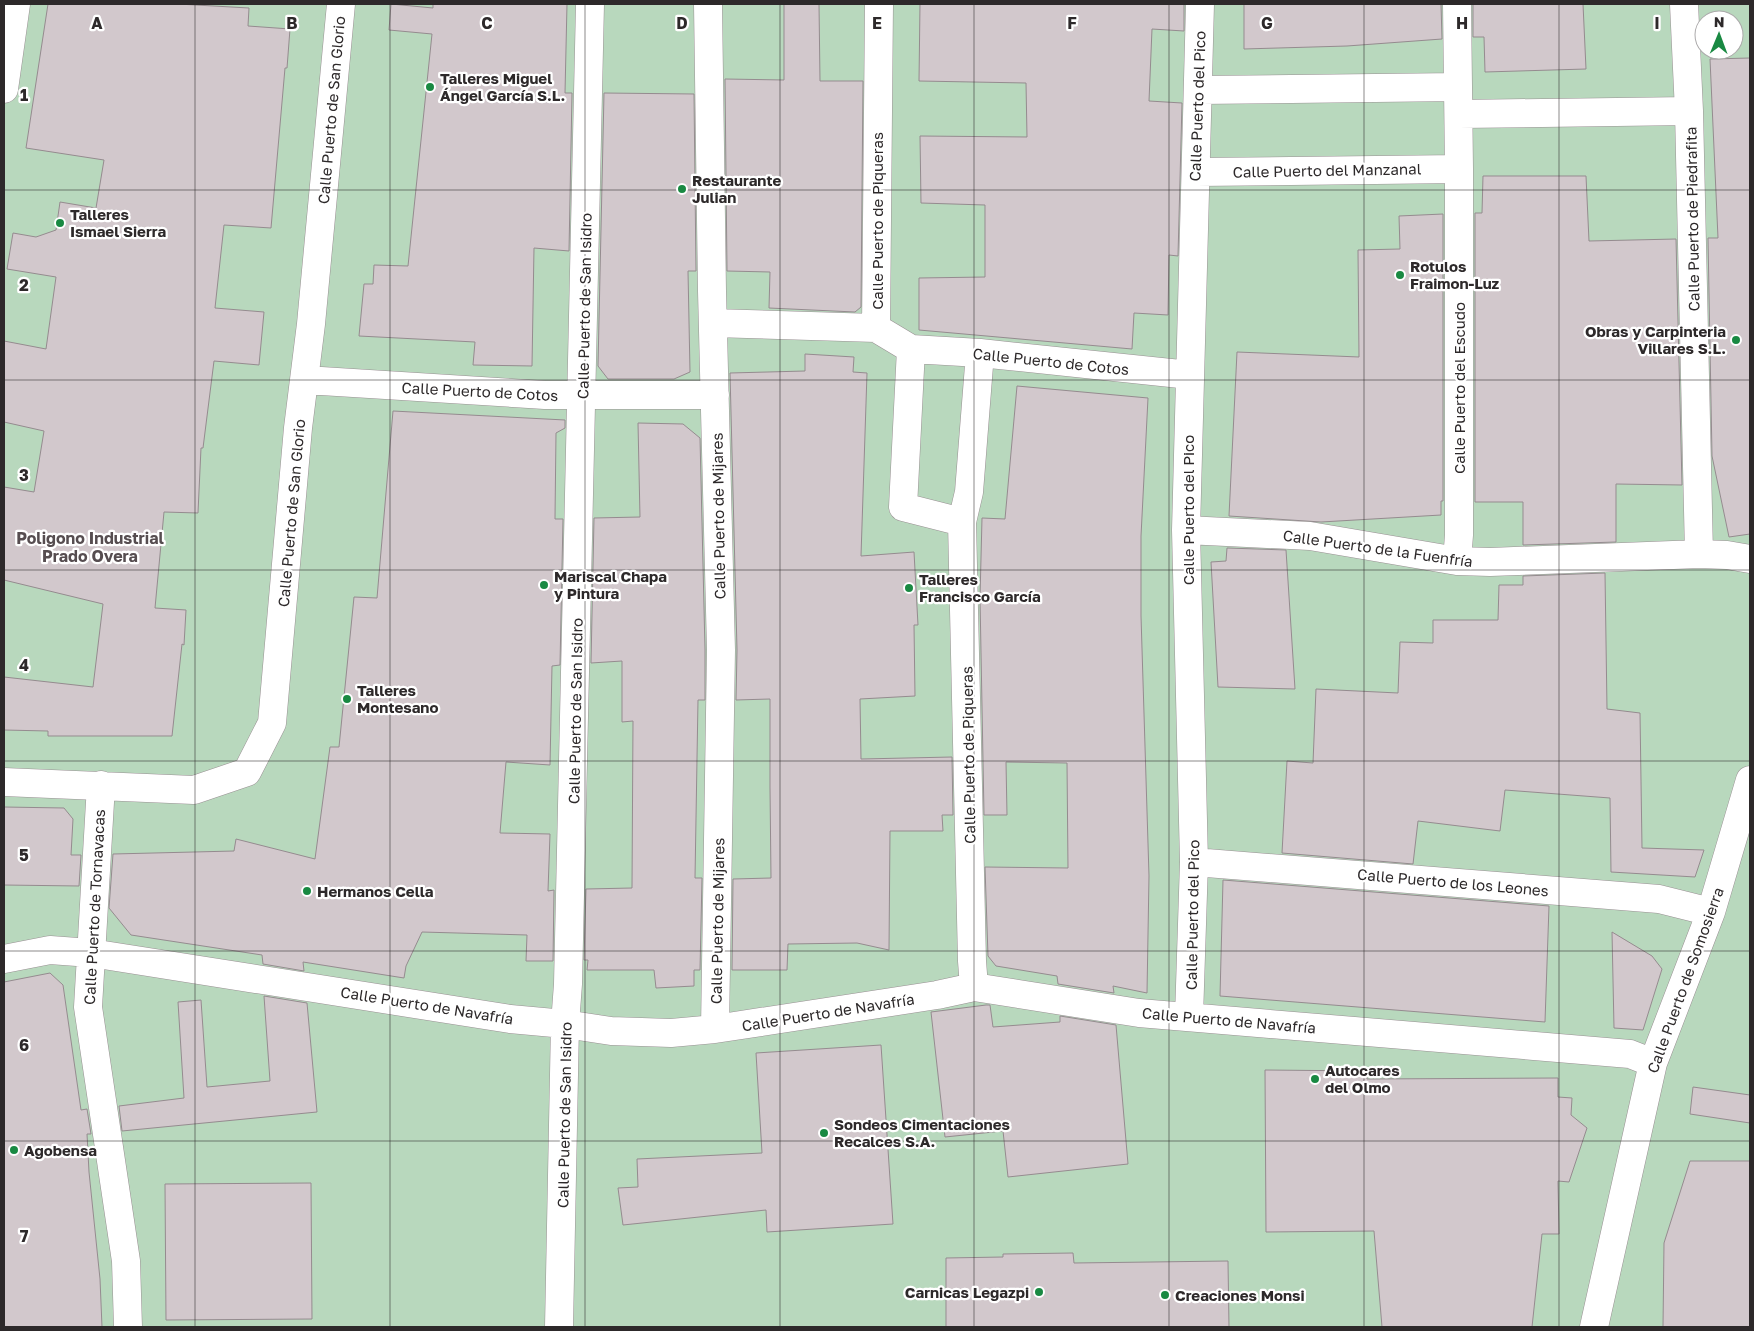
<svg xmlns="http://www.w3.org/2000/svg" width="1754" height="1331" font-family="'Golos Text',sans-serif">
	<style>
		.green { fill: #b8d8bd; fill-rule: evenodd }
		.building { fill: #d2c8cc; stroke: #958b8f }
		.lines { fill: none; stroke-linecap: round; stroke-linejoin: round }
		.minor-casing { stroke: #999093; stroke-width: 29 }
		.minor { stroke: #fff; stroke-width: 28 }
		.grid { fill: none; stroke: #2d292a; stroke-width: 1; stroke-opacity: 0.55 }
		.poi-dot { fill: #198942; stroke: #fff; stroke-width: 2 }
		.labels { text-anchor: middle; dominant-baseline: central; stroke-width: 4.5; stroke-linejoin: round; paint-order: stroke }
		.poi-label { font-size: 15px; font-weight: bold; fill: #2d292a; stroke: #fff; text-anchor: start }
		.street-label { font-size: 15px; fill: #2d292a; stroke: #fff }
		.neighbourhood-label { font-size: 16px; font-weight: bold; fill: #564d50; stroke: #fff }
		.grid-label { font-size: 16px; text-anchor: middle; font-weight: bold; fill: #2d292a; stroke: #fff; stroke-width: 4.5; stroke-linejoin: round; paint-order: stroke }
	</style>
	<rect width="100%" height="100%" fill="#fdf2f6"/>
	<path class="green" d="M 4,4 L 1750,4 L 1750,1327 L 4,1327 ZM 1704,20 L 1734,20 L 1734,50 L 1704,50 Z"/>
	<path class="building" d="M 48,4 L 178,4 L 249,8 L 248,26 L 290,29 L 287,68 L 285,68 L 271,228 L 224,225 L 215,308 L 264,312 L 259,365 L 214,361 L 203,448 L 201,448 L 198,513 L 164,512 L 155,608 L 186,610 L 184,645 L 182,644 L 172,736 L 48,736 L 48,731 L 4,730 L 4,677 L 93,687 L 103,604 L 4,580 L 4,487 L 34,492 L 44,431 L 4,422 L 4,341 L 46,349 L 56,277 L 7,269 L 13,233 L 36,237 L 56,230 L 60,202 L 96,208 L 104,160 L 26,148 Z
		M 391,4 L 433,8 L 433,4 L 567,4 L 565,93 L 572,93 L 569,251 L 534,248 L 532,366 L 473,365 L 475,342 L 359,336 L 364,284 L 373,284 L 374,265 L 408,266 L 432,34 L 389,30 Z
		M 784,4 L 819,4 L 820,81 L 863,81 L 861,307 L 855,312 L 769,308 L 770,272 L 727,271 L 725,79 L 784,80 Z
		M 920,4 L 1184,4 L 1184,31 L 1152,29 L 1149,101 L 1182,103 L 1178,256 L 1169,255 L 1168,315 L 1134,313 L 1132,349 L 919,330 L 919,278 L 985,277 L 985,205 L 921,203 L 920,136 L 1027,137 L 1026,83 L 919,81 Z
		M 1244,4 L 1441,4 L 1442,39 L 1347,46 L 1244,49 Z
		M 1473,4 L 1583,4 L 1586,69 L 1485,72 L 1484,37 L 1473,37 Z
		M 1750,58 L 1750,534 L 1729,537 L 1712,456 L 1708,238 L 1718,238 L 1710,59 Z
		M 604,93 L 694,94 L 696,271 L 688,271 L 690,372 L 674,379 L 608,379 L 598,366 Z
		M 1483,176 L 1586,176 L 1589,241 L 1676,239 L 1682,485 L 1616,484 L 1616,542 L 1523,545 L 1523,502 L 1475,502 L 1475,213 L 1482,213 Z
		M 1443,214 L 1443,501 L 1441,501 L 1441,515 L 1321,522 L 1229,516 L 1237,352 L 1359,357 L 1358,250 L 1400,249 L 1399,216 Z
		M 805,354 L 854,357 L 853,372 L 867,373 L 861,556 L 914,552 L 918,625 L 914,625 L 915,696 L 860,699 L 861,759 L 952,757 L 953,815 L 942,815 L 943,831 L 890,831 L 889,950 L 857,943 L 788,944 L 787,970 L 732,970 L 733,879 L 771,878 L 770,788 L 770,699 L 736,700 L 737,650 L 730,373 L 805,371 Z
		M 1017,386 L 1148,398 L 1141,536 L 1141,616 L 1149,876 L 1147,993 L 1113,986 L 1114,993 L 1058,984 L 1057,976 L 996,966 L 988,956 L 985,867 L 1068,868 L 1067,763 L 1006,762 L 1007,815 L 984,815 L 980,598 L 982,518 L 1005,519 Z
		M 393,411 L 565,420 L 565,428 L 556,433 L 555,519 L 563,519 L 560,665 L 552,666 L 550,765 L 506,762 L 500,833 L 550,834 L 548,891 L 554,890 L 553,961 L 526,961 L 527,935 L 422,932 L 406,966 L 404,978 L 303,962 L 304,971 L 263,964 L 262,955 L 131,935 L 109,908 L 113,854 L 234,851 L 236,839 L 315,859 L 330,747 L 339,747 L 354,597 L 377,598 Z
		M 638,423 L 683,424 L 700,438 L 705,650 L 705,700 L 698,700 L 695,878 L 702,878 L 700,970 L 694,970 L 694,986 L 656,988 L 654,970 L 587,970 L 588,960 L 584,960 L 586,889 L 632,888 L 633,721 L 622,722 L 622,661 L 591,663 L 594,518 L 640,517 Z
		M 1227,548 L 1286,550 L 1295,689 L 1218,687 L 1211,562 L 1226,561 Z
		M 1605,573 L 1607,709 L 1640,713 L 1642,848 L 1704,850 L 1695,877 L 1611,872 L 1610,798 L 1505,790 L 1500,831 L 1418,821 L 1413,864 L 1282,853 L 1287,761 L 1313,763 L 1316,689 L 1398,693 L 1400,642 L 1433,643 L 1433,620 L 1498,620 L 1499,585 L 1523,585 L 1523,576 Z
		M 4,807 L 64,808 L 73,819 L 71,855 L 81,855 L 79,886 L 4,885 Z
		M 1223,880 L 1549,906 L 1545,1022 L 1220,996 Z
		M 1612,932 L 1652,956 L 1662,969 L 1643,1030 L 1614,1028 Z
		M 50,973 L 63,985 L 81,1110 L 87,1109 L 91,1134 L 87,1134 L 89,1172 L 100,1279 L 102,1327 L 4,1327 L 4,982 Z
		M 264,996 L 307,1003 L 317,1112 L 122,1131 L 119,1106 L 184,1098 L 178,1002 L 201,1000 L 207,1087 L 270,1081 Z
		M 986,1005 L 990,1005 L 993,1027 L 1060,1022 L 1060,1016 L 1116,1025 L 1128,1164 L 1008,1177 L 1003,1131 L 945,1137 L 931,1012 Z
		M 881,1045 L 893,1224 L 767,1232 L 766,1210 L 623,1225 L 618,1188 L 638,1187 L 637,1159 L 762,1153 L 756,1053 Z
		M 1265,1070 L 1367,1071 L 1367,1079 L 1558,1078 L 1558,1097 L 1572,1098 L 1571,1115 L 1587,1128 L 1569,1182 L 1558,1181 L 1559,1234 L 1542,1234 L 1532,1327 L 1382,1327 L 1374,1231 L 1266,1232 Z
		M 1693,1087 L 1750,1095 L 1750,1123 L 1690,1114 Z
		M 1690,1161 L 1750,1161 L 1750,1327 L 1663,1327 L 1664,1243 Z
		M 311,1183 L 312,1319 L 166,1320 L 165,1184 Z
		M 1073,1253 L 1074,1263 L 1228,1261 L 1229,1327 L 946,1327 L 946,1258 L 1003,1257 L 1003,1254 Z"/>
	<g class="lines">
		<defs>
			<path id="minor" d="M 708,4 L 712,291 L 721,650 L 715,1029
				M 1457,4 L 1459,169 L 1459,535 L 1457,561
				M 1684,4 L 1689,111 L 1699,554
				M 4,89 L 16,4
				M 1198,90 L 1458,87
				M 1459,114 L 1689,111
				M 1196,172 L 1459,169
				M 713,323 L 876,328 L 911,349 L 903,507 L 962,522
				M 876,328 L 879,4
				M 911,349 L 980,353 L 1190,375
				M 305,380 L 545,395 L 715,395
				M 1186,530 L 1310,536 L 1457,561 L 1490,562 L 1699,554 L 1727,555 L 1750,559
				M 4,782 L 194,790 L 247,772 L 272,723 L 298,428 L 311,324 L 341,4
				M 101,785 L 88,1007 L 126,1261 L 128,1327
				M 1194,862 L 1659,899 L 1711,912
				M 4,959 L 50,950 L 91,953 L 510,1019 L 565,1024 L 611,1031 L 671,1033 L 715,1029 L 937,995 L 974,987 L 1139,1013 L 1630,1054 L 1653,1063
				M 974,987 L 972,961 L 962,522 L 969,492 L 980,353
				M 1189,1017 L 1194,862 L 1186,530 L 1200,4
				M 559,1327 L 565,1024 L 568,984 L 590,4
				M 1594,1327 L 1653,1063 L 1711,912 L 1750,780"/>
		</defs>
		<use href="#minor" class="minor-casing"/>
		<use href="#minor" class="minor"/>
	</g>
	<path class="grid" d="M 195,4 L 195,1327M 390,4 L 390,1327M 585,4 L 585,1327M 780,4 L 780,1327M 974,4 L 974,1327M 1169,4 L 1169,1327M 1364,4 L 1364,1327M 1559,4 L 1559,1327M 4,190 L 1750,190M 4,380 L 1750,380M 4,570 L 1750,570M 4,761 L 1750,761M 4,951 L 1750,951M 4,1141 L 1750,1141"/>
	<g class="poi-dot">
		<circle cx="430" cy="87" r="5"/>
		<circle cx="682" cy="189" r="5"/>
		<circle cx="60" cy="223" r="5"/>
		<circle cx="1400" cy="275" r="5"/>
		<circle cx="1736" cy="340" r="5"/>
		<circle cx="544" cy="585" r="5"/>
		<circle cx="909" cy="588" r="5"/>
		<circle cx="347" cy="699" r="5"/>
		<circle cx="307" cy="891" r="5"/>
		<circle cx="1315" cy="1079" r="5"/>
		<circle cx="824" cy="1133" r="5"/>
		<circle cx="14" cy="1150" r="5"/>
		<circle cx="1039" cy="1292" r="5"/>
		<circle cx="1165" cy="1295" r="5"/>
	</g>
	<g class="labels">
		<g class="poi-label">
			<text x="440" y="78">Talleres Miguel<tspan x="440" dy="17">Ángel García S.L.</tspan></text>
			<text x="692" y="180">Restaurante<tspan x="692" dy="17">Julian</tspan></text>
			<text x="70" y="214">Talleres<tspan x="70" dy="17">Ismael Sierra</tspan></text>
			<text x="1410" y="266">Rotulos<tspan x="1410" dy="17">Fraimon-Luz</tspan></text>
			<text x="1726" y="331" text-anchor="end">Obras y Carpinteria<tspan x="1726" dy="17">Villares S.L.</tspan></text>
			<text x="554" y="576">Mariscal Chapa<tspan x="554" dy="17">y Pintura</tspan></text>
			<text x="919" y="579">Talleres<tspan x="919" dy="17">Francisco García</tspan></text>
			<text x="357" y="690">Talleres<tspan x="357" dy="17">Montesano</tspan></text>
			<text x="317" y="891">Hermanos Cella</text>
			<text x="1325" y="1070">Autocares<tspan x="1325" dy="17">del Olmo</tspan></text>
			<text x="834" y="1124">Sondeos Cimentaciones<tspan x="834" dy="17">Recalces S.A.</tspan></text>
			<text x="24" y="1150">Agobensa</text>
			<text x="1029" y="1292" text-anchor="end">Carnicas Legazpi</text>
			<text x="1175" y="1295">Creaciones Monsi</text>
		</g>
		<g class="street-label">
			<text transform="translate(1197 106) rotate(-88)">Calle Puerto del Pico</text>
			<text transform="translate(331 110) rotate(-85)">Calle Puerto de San Glorio</text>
			<text transform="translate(1327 170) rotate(-1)">Calle Puerto del Manzanal</text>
			<text transform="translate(1692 219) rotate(-91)">Calle Puerto de Piedrafita</text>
			<text transform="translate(877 221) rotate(-90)">Calle Puerto de Piqueras</text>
			<text transform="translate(584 306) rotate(-89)">Calle Puerto de San Isidro</text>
			<text transform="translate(1051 361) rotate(6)">Calle Puerto de Cotos</text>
			<text transform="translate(1459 388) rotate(-90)">Calle Puerto del Escudo</text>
			<text transform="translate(480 391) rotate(3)">Calle Puerto de Cotos</text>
			<text transform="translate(1188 510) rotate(-90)">Calle Puerto del Pico</text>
			<text transform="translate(291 513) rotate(-85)">Calle Puerto de San Glorio</text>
			<text transform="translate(718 516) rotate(-91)">Calle Puerto de Mijares</text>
			<text transform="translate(1378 548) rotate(8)">Calle Puerto de la Fuenfría</text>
			<text transform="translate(575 711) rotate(-89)">Calle Puerto de San Isidro</text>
			<text transform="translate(968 755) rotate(-91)">Calle Puerto de Piqueras</text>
			<text transform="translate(1453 882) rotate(5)">Calle Puerto de los Leones</text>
			<text transform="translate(94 907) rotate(-87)">Calle Puerto de Tornavacas</text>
			<text transform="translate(1192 915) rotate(-89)">Calle Puerto del Pico</text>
			<text transform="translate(717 921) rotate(-89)">Calle Puerto de Mijares</text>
			<text transform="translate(1685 980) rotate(-70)">Calle Puerto de Somosierra</text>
			<text transform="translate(427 1005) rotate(9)">Calle Puerto de Navafría</text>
			<text transform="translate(828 1012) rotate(-9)">Calle Puerto de Navafría</text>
			<text transform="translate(1229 1020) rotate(5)">Calle Puerto de Navafría</text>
			<text transform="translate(564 1115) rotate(-89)">Calle Puerto de San Isidro</text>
		</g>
		<g class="neighbourhood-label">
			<text x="90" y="538">Poligono Industrial<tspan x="90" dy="18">Prado Overa</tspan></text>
		</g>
	</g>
	<g class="grid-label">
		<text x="97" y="29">A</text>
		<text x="292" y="29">B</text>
		<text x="487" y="29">C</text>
		<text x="682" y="29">D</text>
		<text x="877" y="29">E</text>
		<text x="1072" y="29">F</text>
		<text x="1267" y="29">G</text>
		<text x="1462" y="29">H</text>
		<text x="1657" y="29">I</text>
		<text x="24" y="101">1</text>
		<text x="24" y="291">2</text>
		<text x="24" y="481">3</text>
		<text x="24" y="671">4</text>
		<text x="24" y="861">5</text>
		<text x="24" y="1051">6</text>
		<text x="24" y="1242">7</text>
	</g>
	<rect width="1754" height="1331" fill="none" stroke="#2d292a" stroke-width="10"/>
	<g transform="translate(1719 35) rotate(1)"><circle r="24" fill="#ffffff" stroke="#aba9aa"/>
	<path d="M0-4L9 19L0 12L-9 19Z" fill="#198942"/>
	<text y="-8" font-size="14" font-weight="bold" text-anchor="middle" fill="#2d292a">N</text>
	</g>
</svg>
